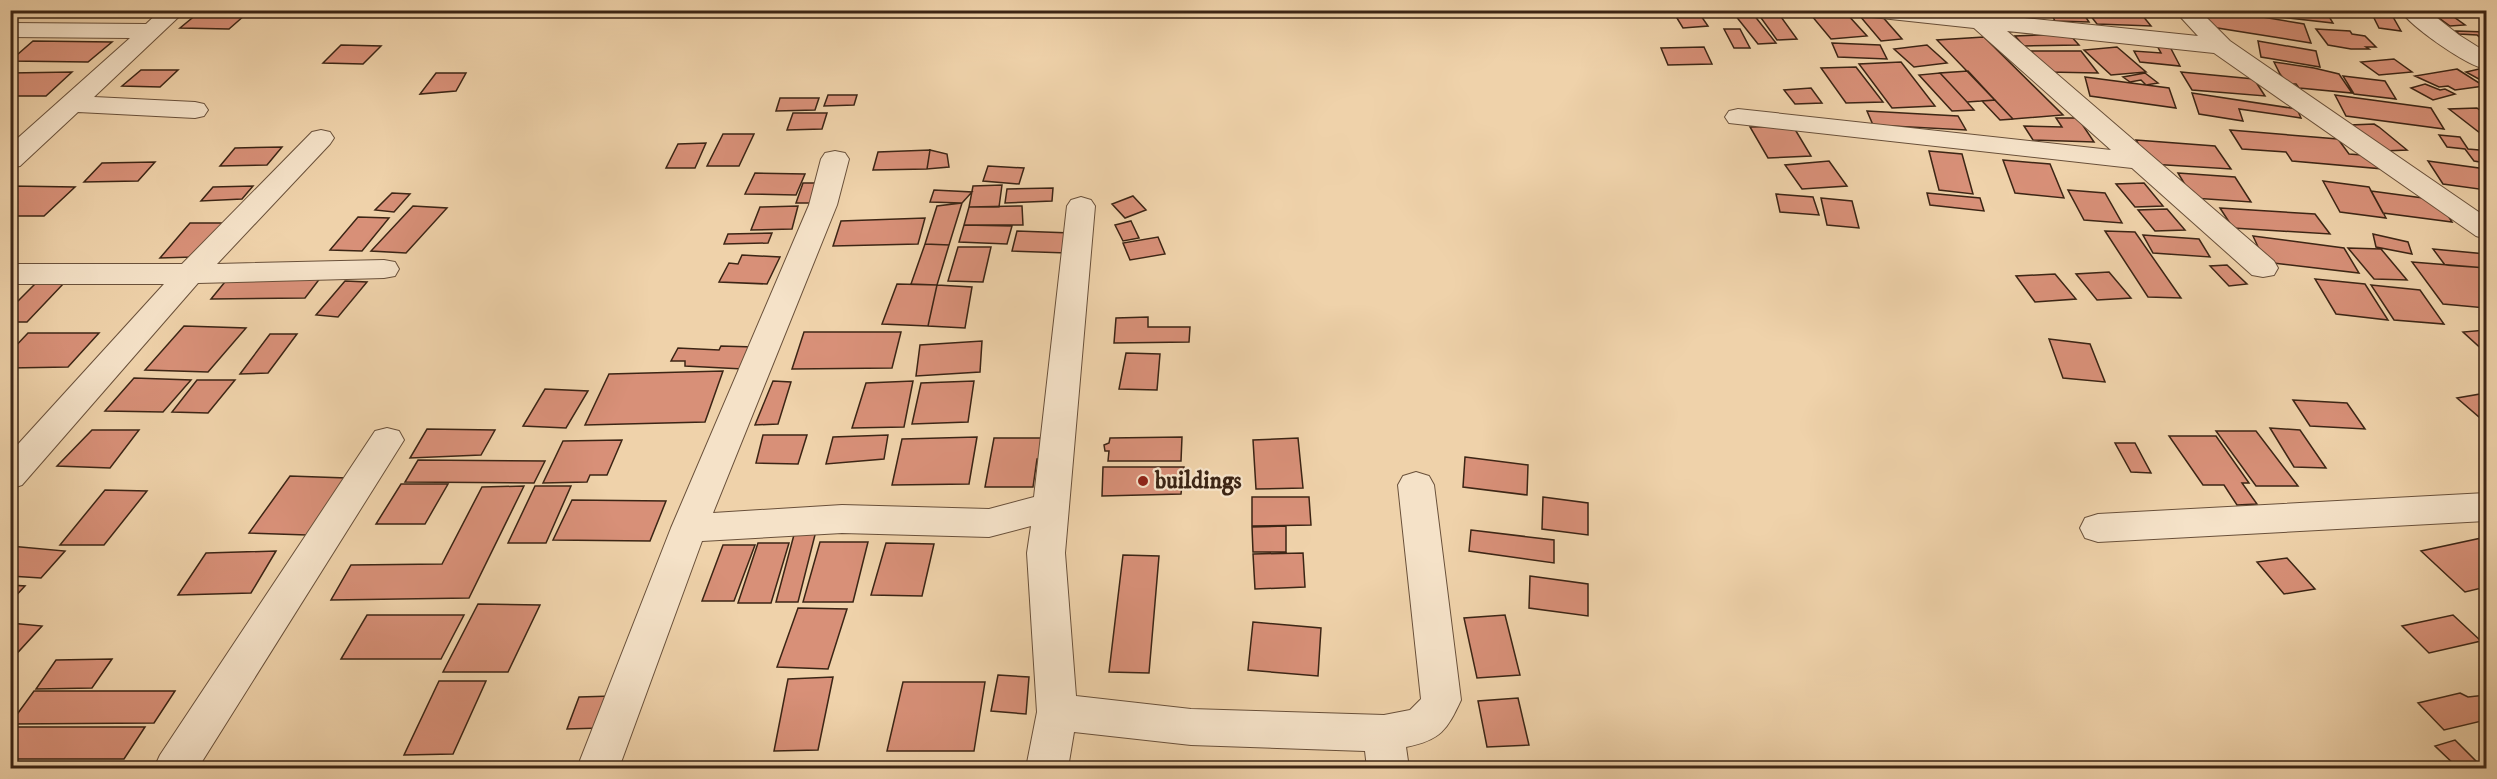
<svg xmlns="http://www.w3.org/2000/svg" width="2497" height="779" font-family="'IM FELL DW Pica',serif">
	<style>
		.building { fill: #d89078; stroke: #3c2515; stroke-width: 1.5 }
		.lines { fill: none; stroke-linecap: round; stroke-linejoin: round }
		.minor-casing { stroke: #69503a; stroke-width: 2 }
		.minor { fill: #f5e2c8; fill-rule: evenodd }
		.poi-dot { fill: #8f2418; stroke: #f5e2c8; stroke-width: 2 }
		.labels { text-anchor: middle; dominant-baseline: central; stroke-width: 4.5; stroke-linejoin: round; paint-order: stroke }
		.poi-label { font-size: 24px; font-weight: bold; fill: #3c2515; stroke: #f5e2c8; text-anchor: start }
	</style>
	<rect width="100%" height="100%" fill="#efd2aa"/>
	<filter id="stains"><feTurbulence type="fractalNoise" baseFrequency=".00333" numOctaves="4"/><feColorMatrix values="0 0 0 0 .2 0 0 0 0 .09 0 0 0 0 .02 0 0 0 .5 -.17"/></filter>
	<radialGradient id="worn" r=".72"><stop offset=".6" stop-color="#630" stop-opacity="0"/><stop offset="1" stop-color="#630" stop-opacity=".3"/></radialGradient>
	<path class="building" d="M 66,10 L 97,10 L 90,16 L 58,17 Z
		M 310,10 L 341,10 L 339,13 L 307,14 Z
		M 1672,10 L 1697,10 L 1708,26 L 1683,28 Z
		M 1731,10 L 1750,10 L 1776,43 L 1758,44 Z
		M 1776,10 L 1797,39 L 1777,40 L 1756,11 Z
		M 2000,10 L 2038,10 L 2041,14 L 2001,13 Z
		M 2049,10 L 2081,10 L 2089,22 L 2055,21 Z
		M 2086,10 L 2138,10 L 2151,26 L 2097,24 Z
		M 2200,10 L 2220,10 L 2304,24 L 2311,43 L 2205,26 Z
		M 2271,10 L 2325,10 L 2333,23 L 2280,17 L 2274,15 Z
		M 2428,10 L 2444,10 L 2465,25 L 2450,26 Z
		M 1846,13 L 1867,36 L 1831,39 L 1811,15 Z
		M 197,14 L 245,15 L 229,29 L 180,28 Z
		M 1880,14 L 1902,39 L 1881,41 L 1859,15 Z
		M 2372,14 L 2393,17 L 2401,31 L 2379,28 Z
		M 1724,29 L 1740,29 L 1750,48 L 1734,48 Z
		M 2316,29 L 2350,31 L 2352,34 L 2365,36 L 2376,47 L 2366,47 L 2369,49 L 2351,49 L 2328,45 Z
		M 2456,31 L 2486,32 L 2486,43 L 2477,35 L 2459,34 Z
		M 2069,34 L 2079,45 L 2024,46 L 2015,36 Z
		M 1984,37 L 2063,115 L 2013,119 L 1937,40 Z
		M 33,41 L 112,42 L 88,62 L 10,61 Z
		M 2258,41 L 2316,51 L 2320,67 L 2261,57 Z
		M 2155,42 L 2168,43 L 2180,66 L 2140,62 L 2134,51 L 2161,53 Z
		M 1832,43 L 1880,45 L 1887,59 L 1838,57 Z
		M 341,45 L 381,46 L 363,64 L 323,63 Z
		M 1927,45 L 1947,63 L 1914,67 L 1894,49 Z
		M 1704,47 L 1712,64 L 1668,65 L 1661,48 Z
		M 2117,47 L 2146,72 L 2111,75 L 2084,50 Z
		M 2031,51 L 2081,51 L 2098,73 L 2047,72 Z
		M 2394,59 L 2412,72 L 2379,75 L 2361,62 Z
		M 1901,62 L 1935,106 L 1892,108 L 1859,64 Z
		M 2274,62 L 2314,68 L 2339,74 L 2352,93 L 2299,88 L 2296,84 L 2288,84 L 2280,74 Z
		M 1856,67 L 1883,102 L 1846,103 L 1821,68 Z
		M 2457,69 L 2484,86 L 2455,90 L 2448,86 L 2439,87 L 2415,76 Z
		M 2479,69 L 2486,73 L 2486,83 L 2466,72 Z
		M 141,70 L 178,70 L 160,87 L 122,86 Z
		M 1968,71 L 1995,100 L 1967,102 L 1940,73 Z
		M 72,72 L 46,96 L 10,96 L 10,73 Z
		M 2181,72 L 2254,79 L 2265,96 L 2192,90 Z
		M 436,73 L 466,73 L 456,91 L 420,94 Z
		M 1940,73 L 1967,102 L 1974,110 L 1952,111 L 1919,75 Z
		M 2145,73 L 2158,83 L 2146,85 L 2141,80 L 2130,82 L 2123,77 Z
		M 2343,76 L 2385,81 L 2396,99 L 2354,94 Z
		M 2085,77 L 2169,88 L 2176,108 L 2090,96 Z
		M 2425,84 L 2440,90 L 2445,89 L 2455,94 L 2433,100 L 2411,88 Z
		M 1811,88 L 1822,103 L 1795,104 L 1784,90 Z
		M 2192,93 L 2297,109 L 2301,118 L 2239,109 L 2243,121 L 2199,114 Z
		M 828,95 L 857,95 L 854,105 L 824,106 Z
		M 2335,95 L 2431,108 L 2444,129 L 2346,116 Z
		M 780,98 L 819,98 L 815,110 L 776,111 Z
		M 1995,100 L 2013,119 L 2000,120 L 1982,101 Z
		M 2477,108 L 2486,115 L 2486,133 L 2480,133 L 2449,109 Z
		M 1867,111 L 1958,116 L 1966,130 L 1873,125 Z
		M 793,113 L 827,113 L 822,129 L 787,130 Z
		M 2056,118 L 2078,118 L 2094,142 L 2033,140 L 2024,126 L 2062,127 Z
		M 2374,124 L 2379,127 L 2407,150 L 2383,151 L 2351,125 Z
		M 1793,126 L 1811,156 L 1768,158 L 1750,127 Z
		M 2230,130 L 2338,139 L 2349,154 L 2375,156 L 2384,169 L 2292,161 L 2286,152 L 2242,149 Z
		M 723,134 L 754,134 L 739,166 L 707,166 Z
		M 2439,135 L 2460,137 L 2468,149 L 2479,150 L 2486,163 L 2474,161 L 2465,149 L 2447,147 Z
		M 2136,140 L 2215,146 L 2231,169 L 2150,164 Z
		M 706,143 L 695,168 L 666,168 L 678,144 Z
		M 282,147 L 267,165 L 220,166 L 235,148 Z
		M 930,150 L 927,169 L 873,170 L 878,152 Z
		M 930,150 L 947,154 L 949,167 L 927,169 Z
		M 1929,151 L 1962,154 L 1973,194 L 1939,190 Z
		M 2003,160 L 2050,164 L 2064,198 L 2015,193 Z
		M 1829,161 L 1847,186 L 1802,189 L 1785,165 Z
		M 2428,161 L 2486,169 L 2486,190 L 2443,184 Z
		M 155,162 L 138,181 L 84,182 L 102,163 Z
		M 988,166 L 1024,168 L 1019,184 L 983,181 Z
		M 755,173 L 805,174 L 796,195 L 745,194 Z
		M 2178,173 L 2235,177 L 2251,202 L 2193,198 Z
		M 2323,181 L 2369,187 L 2386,218 L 2340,212 Z
		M 803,183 L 824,183 L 817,203 L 796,203 Z
		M 2144,183 L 2163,206 L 2135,207 L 2116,184 Z
		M 1002,185 L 999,207 L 969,207 L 973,186 Z
		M 10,186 L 75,187 L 44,216 L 10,216 Z
		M 253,186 L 242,199 L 201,201 L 213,187 Z
		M 1053,188 L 1052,201 L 1005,203 L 1007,189 Z
		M 934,190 L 972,192 L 962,203 L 930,202 Z
		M 2068,190 L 2105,193 L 2122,223 L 2084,220 Z
		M 2371,191 L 2438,200 L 2452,222 L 2383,213 Z
		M 392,193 L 410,194 L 394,212 L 375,210 Z
		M 1927,193 L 1980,198 L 1984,211 L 1930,205 Z
		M 1776,194 L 1813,197 L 1819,215 L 1780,212 Z
		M 1133,196 L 1146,210 L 1125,218 L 1112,204 Z
		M 1821,198 L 1852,201 L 1859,228 L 1827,225 Z
		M 962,203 L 949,245 L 925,244 L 937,206 Z
		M 413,206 L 447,208 L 406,253 L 371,251 Z
		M 798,206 L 792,229 L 751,230 L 760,207 Z
		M 1022,206 L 1023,225 L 964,225 L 969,207 Z
		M 2220,208 L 2315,214 L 2330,234 L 2233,228 Z
		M 2167,209 L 2185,230 L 2155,231 L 2138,210 Z
		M 358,217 L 389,218 L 362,251 L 330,250 Z
		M 925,218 L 918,244 L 833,246 L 841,221 Z
		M 1131,221 L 1139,238 L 1123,241 L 1115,225 Z
		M 190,223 L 223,223 L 194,257 L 160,258 Z
		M 964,225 L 1012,226 L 1007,244 L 959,242 Z
		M 1017,231 L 1071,233 L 1067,253 L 1012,251 Z
		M 2105,231 L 2135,232 L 2181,298 L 2148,297 Z
		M 772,233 L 768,243 L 724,244 L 728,234 Z
		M 2373,234 L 2408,242 L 2412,254 L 2376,247 Z
		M 2143,235 L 2199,239 L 2210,257 L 2153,253 Z
		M 2253,236 L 2344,248 L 2359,273 L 2265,262 Z
		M 1158,237 L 1165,254 L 1130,260 L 1123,243 Z
		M 925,244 L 949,245 L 937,285 L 911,284 Z
		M 958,247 L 991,247 L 983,282 L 948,281 Z
		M 2348,248 L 2381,249 L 2407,280 L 2374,279 Z
		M 2433,249 L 2486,254 L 2486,268 L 2445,265 Z
		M 742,255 L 780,257 L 767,284 L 719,282 L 729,263 L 738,264 Z
		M 2412,262 L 2486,268 L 2486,308 L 2443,304 Z
		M 2227,265 L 2247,284 L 2229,286 L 2210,266 Z
		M 2109,272 L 2131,298 L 2097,300 L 2076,274 Z
		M 2055,274 L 2076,299 L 2035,302 L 2016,276 Z
		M 229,277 L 321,277 L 305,298 L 211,299 Z
		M 2315,279 L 2365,284 L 2388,320 L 2336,314 Z
		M 345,281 L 367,282 L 338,317 L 316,315 Z
		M 64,283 L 27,322 L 10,322 L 10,309 L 35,284 Z
		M 897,284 L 937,285 L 928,326 L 882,324 Z
		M 937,285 L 972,287 L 965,328 L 928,326 Z
		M 2371,285 L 2420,290 L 2444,324 L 2394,320 Z
		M 1148,317 L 1148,327 L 1190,327 L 1189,342 L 1114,343 L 1116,318 Z
		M 184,326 L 246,328 L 208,372 L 145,370 Z
		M 2486,330 L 2486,353 L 2463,332 Z
		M 804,332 L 901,332 L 892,368 L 792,369 Z
		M 28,333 L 99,333 L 68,367 L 10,368 L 10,352 Z
		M 270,334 L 297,334 L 268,373 L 240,374 Z
		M 2049,339 L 2090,344 L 2105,382 L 2063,378 Z
		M 982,341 L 980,372 L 916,376 L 920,345 Z
		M 721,346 L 754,347 L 743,369 L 685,366 L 685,361 L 671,361 L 678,348 L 719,350 Z
		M 1126,353 L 1160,354 L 1157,390 L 1119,389 Z
		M 723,371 L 705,422 L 585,425 L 609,374 Z
		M 134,378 L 191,380 L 163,412 L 105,411 Z
		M 197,380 L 235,380 L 208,413 L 172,412 Z
		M 773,381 L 791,382 L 778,424 L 755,425 Z
		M 913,381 L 904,427 L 852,428 L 866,383 Z
		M 974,381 L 968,422 L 912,424 L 921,383 Z
		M 545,389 L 588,391 L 566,428 L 523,426 Z
		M 2486,393 L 2486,423 L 2457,398 Z
		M 2293,400 L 2347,403 L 2365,429 L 2310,426 Z
		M 2270,428 L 2300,430 L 2326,468 L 2294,467 Z
		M 427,429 L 495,430 L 481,455 L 410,458 Z
		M 92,430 L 139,430 L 110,468 L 57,466 Z
		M 2216,431 L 2256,431 L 2298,486 L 2256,486 Z
		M 763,435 L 807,435 L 798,464 L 756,463 Z
		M 888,435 L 884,459 L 826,464 L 833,437 Z
		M 2169,436 L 2216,436 L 2249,483 L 2242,483 L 2257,504 L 2237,505 L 2224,485 L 2203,485 Z
		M 977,437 L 969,484 L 892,485 L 902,439 Z
		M 1182,437 L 1181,461 L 1108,461 L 1109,451 L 1105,451 L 1104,445 L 1109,443 L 1110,438 Z
		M 994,438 L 1048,438 L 1045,459 L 1037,459 L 1033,487 L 985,487 Z
		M 1298,438 L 1303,488 L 1256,489 L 1253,440 Z
		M 622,440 L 607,475 L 590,475 L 587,482 L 543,483 L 563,441 Z
		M 2115,443 L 2135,443 L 2151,473 L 2131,472 Z
		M 1465,457 L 1528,465 L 1527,495 L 1463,487 Z
		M 418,460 L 545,461 L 534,483 L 405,482 Z
		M 1103,467 L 1184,467 L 1181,494 L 1102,496 Z
		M 290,476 L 346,478 L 307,535 L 249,533 Z
		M 401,484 L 448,484 L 425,524 L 376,524 Z
		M 524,486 L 469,598 L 331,600 L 351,565 L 442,564 L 482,487 Z
		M 535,486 L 571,486 L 546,543 L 508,543 Z
		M 105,490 L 147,491 L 104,545 L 60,545 Z
		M 1252,497 L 1309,497 L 1311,525 L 1252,526 Z
		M 1543,497 L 1588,503 L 1588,535 L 1542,529 Z
		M 572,500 L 666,501 L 650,541 L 553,540 Z
		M 1286,526 L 1286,552 L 1253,552 L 1252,527 Z
		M 1471,530 L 1554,540 L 1554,563 L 1469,551 Z
		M 795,531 L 816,531 L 798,602 L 776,602 Z
		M 2486,537 L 2486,587 L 2465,592 L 2421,551 Z
		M 820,542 L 868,542 L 853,602 L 803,602 Z
		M 758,543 L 789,543 L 771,603 L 738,603 Z
		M 886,543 L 934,544 L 922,596 L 871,595 Z
		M 723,545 L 755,545 L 734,601 L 702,601 Z
		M 10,546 L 65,551 L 41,578 L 10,576 Z
		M 276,551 L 251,593 L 178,595 L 206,553 Z
		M 1303,553 L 1305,587 L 1255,589 L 1253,554 Z
		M 1123,555 L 1159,556 L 1149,673 L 1109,672 Z
		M 2287,558 L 2315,589 L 2284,594 L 2257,562 Z
		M 1530,576 L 1588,584 L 1588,616 L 1529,608 Z
		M 10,585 L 25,586 L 10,602 Z
		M 478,604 L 540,605 L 508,672 L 443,672 Z
		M 798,608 L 847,609 L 828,669 L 777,667 Z
		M 367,615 L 464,615 L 441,659 L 341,659 Z
		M 1505,615 L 1520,675 L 1477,678 L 1464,618 Z
		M 2453,615 L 2481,641 L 2429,653 L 2402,626 Z
		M 1253,622 L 1321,628 L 1318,676 L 1248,670 Z
		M 10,623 L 42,626 L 10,661 Z
		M 112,659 L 92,688 L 36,689 L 56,660 Z
		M 998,675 L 1029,677 L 1026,714 L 991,711 Z
		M 833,677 L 818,750 L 774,751 L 788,679 Z
		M 439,681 L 486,681 L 453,754 L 404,755 Z
		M 903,682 L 985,682 L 974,751 L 887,751 Z
		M 34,691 L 175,691 L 154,723 L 10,724 Z
		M 2460,693 L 2468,697 L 2486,695 L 2486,720 L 2444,730 L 2418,703 Z
		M 612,696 L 600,728 L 567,729 L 579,697 Z
		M 1518,698 L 1529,745 L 1487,747 L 1478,701 Z
		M 10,727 L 145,727 L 124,759 L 10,759 Z
		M 2455,740 L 2481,766 L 2458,768 L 2435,746 Z
		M 1306,766 L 1306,768 L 1256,768 Z"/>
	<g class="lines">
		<defs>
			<path id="minor" d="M 161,10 L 186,10 L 94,97 L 195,102 L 204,104 L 208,110 L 204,116 L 195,118 L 78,112 L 20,166 L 10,168 L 10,145 L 130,38 L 10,37 L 10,23 L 146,24 Z
				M 1861,10 L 1946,10 L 2198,36 L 2174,10 L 2199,10 L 2230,41 L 2486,217 L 2486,239 L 2476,236 L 2214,53 L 2007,31 L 2274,261 L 2278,268 L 2274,275 L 2263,277 L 2252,275 L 2132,168 L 1729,123 L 1725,117 L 1729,111 L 1738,109 L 2111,150 L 1974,28 L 1872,17 L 1864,15 Z
				M 2400,10 L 2427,10 L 2459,35 L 2486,52 L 2486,69 C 2467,66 2411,27 2400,10 Z
				M 321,130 L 330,132 L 334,138 L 330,144 L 217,264 L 384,260 L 395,262 L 399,269 L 395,276 L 384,278 L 198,283 L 22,485 L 10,489 L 10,453 L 164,284 L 10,284 L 10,264 L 182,264 L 312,132 Z
				M 835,151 L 845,153 L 849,159 L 837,205 L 713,513 L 842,505 L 989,509 L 1034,497 L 1067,206 L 1071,200 L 1081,197 L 1091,200 L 1095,206 L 1065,553 L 1076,696 L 1191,709 L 1384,715 L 1410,710 L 1421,699 L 1398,485 L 1403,476 L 1416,472 L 1429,476 L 1434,485 L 1461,700 C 1447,730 1441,740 1406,747 L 1409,768 L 1367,768 L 1365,751 L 1191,745 L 1074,732 L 1068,768 L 1026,768 L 1037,712 L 1027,553 L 1031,526 L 989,537 L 842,533 L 702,541 L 619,768 L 577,768 L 671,528 L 809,205 L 821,159 L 825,153 Z
				M 387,428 L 399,431 L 404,440 L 198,768 L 154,768 L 160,755 L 375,431 Z
				M 2486,493 L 2486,521 L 2098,542 L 2085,538 L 2080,528 L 2085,518 L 2098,514 Z"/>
		</defs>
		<use href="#minor" class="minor-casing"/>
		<use href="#minor" class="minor"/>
	</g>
	<circle class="poi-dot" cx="1143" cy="481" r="6"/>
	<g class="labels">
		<g class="poi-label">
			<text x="1155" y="481">buildings</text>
		</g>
	</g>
	<rect width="2497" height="779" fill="none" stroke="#efd2aa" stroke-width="36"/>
	<rect x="12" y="12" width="2473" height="755" fill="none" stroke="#3c2515" stroke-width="3"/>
	<rect x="18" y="18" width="2461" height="743" fill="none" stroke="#3c2515" stroke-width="1.5"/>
	<rect width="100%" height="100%" filter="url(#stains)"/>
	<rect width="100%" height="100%" fill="url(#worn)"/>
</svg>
